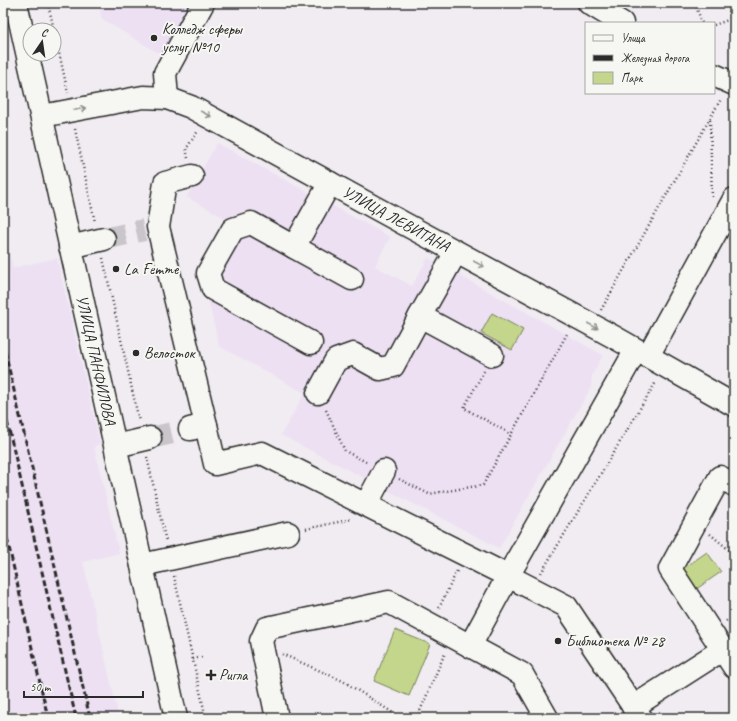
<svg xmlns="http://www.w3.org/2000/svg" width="737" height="721" font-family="Caveat,sans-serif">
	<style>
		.built { fill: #ece0f2 }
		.green { fill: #c3d68b; stroke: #77805b }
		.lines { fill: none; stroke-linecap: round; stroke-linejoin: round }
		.minor-tunnel { stroke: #c9c5ca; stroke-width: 22; stroke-dasharray: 22 11; stroke-linecap: butt }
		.minor-casing { stroke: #2b2b2b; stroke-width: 25 }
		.path { stroke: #2b2b2b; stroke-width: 2.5; stroke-dasharray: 1 3; stroke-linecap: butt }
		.minor { stroke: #f6f6f2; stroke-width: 22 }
		.rail { stroke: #2b2b2b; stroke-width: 3; stroke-dasharray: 6 3; stroke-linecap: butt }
		.oneway { stroke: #90908e }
		.poi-dot { fill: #2b2b2b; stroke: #f6f6f2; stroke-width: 1.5 }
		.labels { text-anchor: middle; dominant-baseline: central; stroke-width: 4; stroke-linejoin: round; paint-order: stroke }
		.poi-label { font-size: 16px; fill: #2b2b2b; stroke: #f6f6f2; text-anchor: start }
		.street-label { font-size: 16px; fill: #2b2b2b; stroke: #f6f6f2 }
	</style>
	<rect width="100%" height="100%" fill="#f1ecf2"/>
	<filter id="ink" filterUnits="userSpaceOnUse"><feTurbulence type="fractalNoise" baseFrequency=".025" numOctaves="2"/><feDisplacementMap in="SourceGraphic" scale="8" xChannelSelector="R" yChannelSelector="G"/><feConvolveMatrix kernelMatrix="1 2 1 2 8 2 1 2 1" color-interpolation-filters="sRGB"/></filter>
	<g filter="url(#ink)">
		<path class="built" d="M 98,3 L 195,3 L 165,57 L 102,19 Z
			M 217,143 L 390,237 L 375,266 L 412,286 L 428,258 L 603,355 L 592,375 L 591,387 L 499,548 L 281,435 L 305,393 L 219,346 L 200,265 L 225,218 L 187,197 Z
			M 3,226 L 13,268 L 57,258 L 100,444 L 94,446 L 119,553 L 83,562 L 119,718 L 3,718 Z"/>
		<path class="green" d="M 492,313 L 523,330 L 512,350 L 481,333 Z
			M 707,552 L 721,572 L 695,590 L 681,570 Z
			M 395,630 L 430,644 L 409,696 L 374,681 Z"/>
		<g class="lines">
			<path class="minor-tunnel" d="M 104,239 L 144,230
				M 150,438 L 190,429"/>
			<defs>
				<g id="minor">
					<path id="s1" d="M 16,3 L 176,718"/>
					<path d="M 589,3 L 622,23"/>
					<path d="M 714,75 L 734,84"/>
					<path d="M 167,98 L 165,73 L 203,3"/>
					<path id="s2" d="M 42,116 L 143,97 L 167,98 L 191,107 L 403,223 L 614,337 L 734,405"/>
					<path d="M 192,176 L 165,183 L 158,227 L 206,425"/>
					<path d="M 330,183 L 294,247 L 352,279"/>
					<path d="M 70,247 L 104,239"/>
					<path d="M 294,247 L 251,223 L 233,229 L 208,273 L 213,289 L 311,343"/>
					<path d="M 456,252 L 420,316 L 492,355"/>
					<path d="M 636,350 L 508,576 L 566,606 L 641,718"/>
					<path d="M 648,356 L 734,199"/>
					<path d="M 318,393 L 336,360 L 353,354 L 380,369 L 393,366 L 420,316"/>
					<path d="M 190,429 L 206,425 L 215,464 L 262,453 L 508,576 L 470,646"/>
					<path d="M 116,446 L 150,438"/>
					<path d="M 734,485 L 720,477 L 670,569 L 734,667"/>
					<path d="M 366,505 L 384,471"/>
					<path d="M 142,565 L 288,533"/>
					<path d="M 633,707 L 722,650"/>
					<path d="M 277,718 L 261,641 L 267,628 L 389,602 L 522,674 L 547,718"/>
				</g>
			</defs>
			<use href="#minor" class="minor-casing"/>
			<path class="path" d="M 48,3 L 68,93
				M 695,3 L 702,23
				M 714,25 L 734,18
				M 710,120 L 712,199
				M 75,129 L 95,222
				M 188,158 L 186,149 L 198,131
				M 103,258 L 139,421
				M 601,310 L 721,99
				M 484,371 L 464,408 L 511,434
				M 326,410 L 345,451 L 368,463
				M 147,457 L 166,542
				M 399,479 L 429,494 L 483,485 L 568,332
				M 306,529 L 352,519
				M 710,534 L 734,554
				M 541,573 L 656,382
				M 174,576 L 206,718
				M 439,608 L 457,571
				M 726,621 L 734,616
				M 282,654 L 343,681 L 401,718
				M 193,659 L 202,657
				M 417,718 L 445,653"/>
			<use href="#minor" class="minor"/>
			<path class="rail" d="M 3,343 L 90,718
				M 3,404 L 76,718
				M 3,521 L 48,718"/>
		</g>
		<defs><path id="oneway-shaft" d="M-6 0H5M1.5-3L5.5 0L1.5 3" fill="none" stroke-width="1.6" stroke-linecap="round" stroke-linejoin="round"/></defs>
		<g class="oneway">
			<use href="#oneway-shaft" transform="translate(80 109) rotate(-11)"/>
			<use href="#oneway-shaft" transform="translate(206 114) rotate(27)"/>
			<use href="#oneway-shaft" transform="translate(479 264) rotate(28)"/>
			<use href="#oneway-shaft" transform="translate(593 326) rotate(28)"/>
		</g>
	</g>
	<g class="poi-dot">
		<circle cx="154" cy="38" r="4"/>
		<circle cx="116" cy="269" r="4"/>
		<circle cx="136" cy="353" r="4"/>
		<circle cx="558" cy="641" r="4"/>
		<path d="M209 669h4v4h4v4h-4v4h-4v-4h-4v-4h4z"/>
	</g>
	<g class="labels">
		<g class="poi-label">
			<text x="162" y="29">Колледж сферы<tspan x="162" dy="18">услуг №10</tspan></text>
			<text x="124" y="269">La Femme</text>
			<text x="144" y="353">Велосток</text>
			<text x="566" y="641">Библиотека № 28</text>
			<text x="219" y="675">Ригла</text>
		</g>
		<g class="street-label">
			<text stroke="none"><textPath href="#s2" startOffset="386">УЛИЦА ЛЕВИТАНА</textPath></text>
			<text stroke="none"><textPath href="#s1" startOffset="366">УЛИЦА ПАНФИЛОВА</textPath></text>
		</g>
	</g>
	<rect width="737" height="721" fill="none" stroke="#f6f6f2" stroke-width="16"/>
	<rect x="8" y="8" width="721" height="705" fill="none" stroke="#2b2b2b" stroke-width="1.5" filter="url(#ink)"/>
	<rect x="585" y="22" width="130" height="72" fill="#f6f6f2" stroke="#a5a5a2"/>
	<rect x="593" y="35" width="20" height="6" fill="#f6f6f2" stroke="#a5a5a2"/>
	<text x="621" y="42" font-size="12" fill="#2b2b2b">Улица</text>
	<rect x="593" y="55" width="20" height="6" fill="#2b2b2b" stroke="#a5a5a2"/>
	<text x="621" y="62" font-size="12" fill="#2b2b2b">Железная дорога</text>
	<rect x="593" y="72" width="20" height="12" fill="#c3d68b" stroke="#a5a5a2"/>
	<text x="621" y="82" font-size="12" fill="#2b2b2b">Парк</text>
	<g transform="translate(42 42) rotate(13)"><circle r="19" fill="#f6f6f2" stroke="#a5a5a2"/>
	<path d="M0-3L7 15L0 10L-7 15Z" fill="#2b2b2b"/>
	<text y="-6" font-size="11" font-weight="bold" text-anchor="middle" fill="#2b2b2b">С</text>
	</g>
	<path d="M24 691v6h119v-6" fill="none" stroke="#2b2b2b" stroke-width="2"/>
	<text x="30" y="691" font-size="12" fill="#2b2b2b" stroke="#f6f6f2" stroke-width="3" paint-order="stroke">50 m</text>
</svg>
